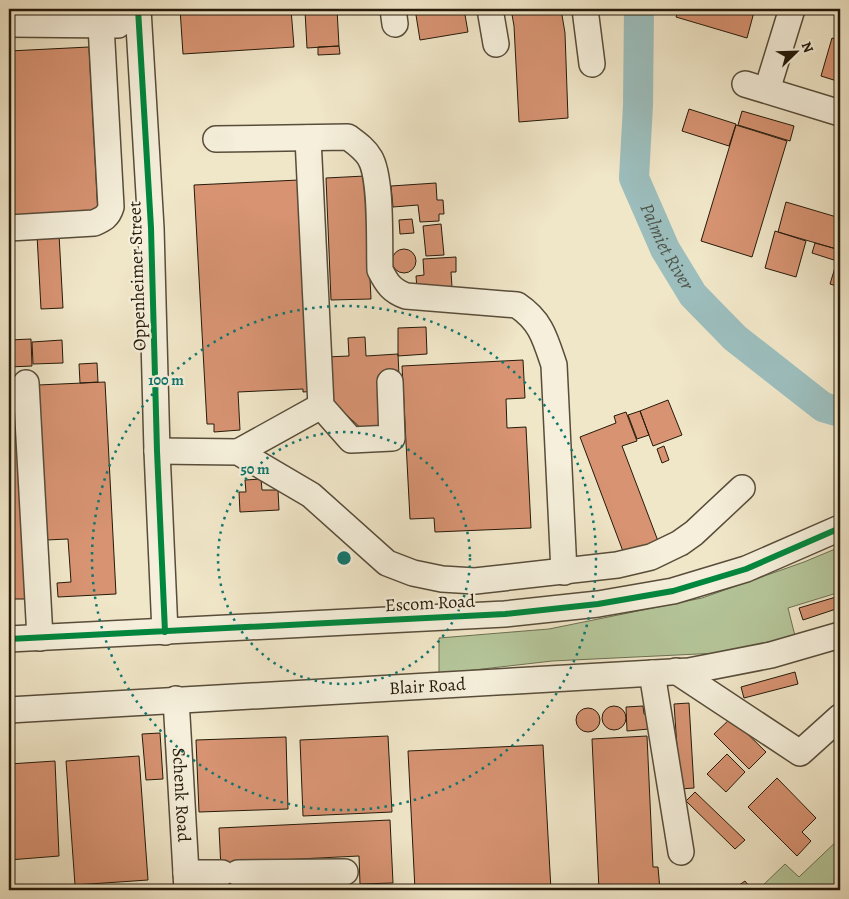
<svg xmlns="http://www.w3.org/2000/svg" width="849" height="899" font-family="Alegreya,serif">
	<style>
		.green { fill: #b5c69a; stroke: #6d7052 }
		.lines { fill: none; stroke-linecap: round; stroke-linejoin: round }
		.river { stroke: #9cbebd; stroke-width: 30 }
		.building { fill: #d79372; stroke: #251a0a }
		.minor-casing { stroke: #584d3a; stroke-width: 28 }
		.minor { stroke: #f5efdb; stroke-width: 25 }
		.cycleway-casing { stroke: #f5efdb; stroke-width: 9 }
		.cycleway { stroke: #00873e; stroke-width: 6 }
		.ring { fill: none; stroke: #0f766e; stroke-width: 2.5; stroke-dasharray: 2.5 5 }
		.labels { text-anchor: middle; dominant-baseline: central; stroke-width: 4.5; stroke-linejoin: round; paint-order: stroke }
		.street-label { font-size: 18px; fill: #251a0a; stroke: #f5efdb }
		.water-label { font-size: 19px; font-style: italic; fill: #4f5349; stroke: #f5efdb }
		.centre { fill: #0f766e; stroke: #f5efdb; stroke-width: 2.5 }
		.ring-label { font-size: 15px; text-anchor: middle; font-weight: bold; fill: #0f766e; stroke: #f5efdb; stroke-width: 4.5; stroke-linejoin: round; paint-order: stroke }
	</style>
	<rect width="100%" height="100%" fill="#f0e6c8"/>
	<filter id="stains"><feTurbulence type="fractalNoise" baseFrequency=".004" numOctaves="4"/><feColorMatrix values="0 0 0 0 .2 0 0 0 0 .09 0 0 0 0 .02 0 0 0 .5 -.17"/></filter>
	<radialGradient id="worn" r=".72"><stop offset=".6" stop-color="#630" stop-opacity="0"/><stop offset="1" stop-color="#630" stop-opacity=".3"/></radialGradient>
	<path class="green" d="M 840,547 L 840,592 L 788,608 L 795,636 L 719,653 L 552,661 L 439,674 L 439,638 L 549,629 L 702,598 L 804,562 Z
		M 840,838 L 840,890 L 758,890 L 785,864 L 799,877 Z"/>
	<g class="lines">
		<path class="river" id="s1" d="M 639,9 L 638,105 L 634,178 L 665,249 L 693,295 L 735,338 L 823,407 L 840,412"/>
	</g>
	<path class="building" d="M 180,9 L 291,9 L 294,47 L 183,54 Z
		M 337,9 L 339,46 L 307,48 L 305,11 Z
		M 415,9 L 464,9 L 468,32 L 420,40 Z
		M 511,9 L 561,9 L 565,33 L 568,118 L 519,122 L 514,26 Z
		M 679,9 L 744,9 L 754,12 L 747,38 L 676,17 Z
		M 832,38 L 840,41 L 840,82 L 821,76 Z
		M 339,46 L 340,54 L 318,55 L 318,47 Z
		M 89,47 L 98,213 L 9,218 L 9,51 Z
		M 689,109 L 736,124 L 729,146 L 682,131 Z
		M 742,111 L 794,126 L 790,141 L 738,125 Z
		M 736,125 L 787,141 L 752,257 L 701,241 Z
		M 365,176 L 371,299 L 331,300 L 326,178 Z
		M 299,180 L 316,391 L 303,392 L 303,389 L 238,392 L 240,430 L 214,432 L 214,424 L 207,424 L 194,185 Z
		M 436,183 L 437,200 L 443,200 L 444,214 L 439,214 L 439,221 L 420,222 L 418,205 L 393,207 L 391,186 Z
		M 786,202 L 840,218 L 840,250 L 778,232 Z
		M 412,219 L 414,233 L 400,234 L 399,220 Z
		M 441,224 L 444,255 L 426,256 L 423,226 Z
		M 775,231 L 806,241 L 796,277 L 765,268 Z
		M 59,234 L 63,308 L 41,309 L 37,235 Z
		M 815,243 L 840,250 L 840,287 L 830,284 L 837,261 L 812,253 Z
		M392 261a12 12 0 1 1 24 0a12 12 0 1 1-24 0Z
		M 456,257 L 456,272 L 451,272 L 452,287 L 417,289 L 416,276 L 424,275 L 423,259 Z
		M 426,327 L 427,354 L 398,356 L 398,328 Z
		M 365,337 L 366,356 L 398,354 L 399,376 L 384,430 L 364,431 L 326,396 L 326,357 L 349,356 L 348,338 Z
		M 31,339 L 32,366 L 9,367 L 9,340 Z
		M 62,340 L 63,363 L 33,364 L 32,342 Z
		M 523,360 L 525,398 L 506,399 L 507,428 L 526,427 L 531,528 L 435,532 L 434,518 L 410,519 L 402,366 Z
		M 97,363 L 98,382 L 80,383 L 79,364 Z
		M 105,382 L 116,594 L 58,597 L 57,583 L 71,582 L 68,539 L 46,540 L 38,385 Z
		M 9,391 L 18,391 L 29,599 L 9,599 Z
		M 668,400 L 682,435 L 653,446 L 640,411 Z
		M 640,411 L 649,435 L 637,439 L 628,415 Z
		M 626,412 L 637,441 L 622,446 L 658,541 L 624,554 L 580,437 L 616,423 L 614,416 Z
		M 664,446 L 669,460 L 662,463 L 657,449 Z
		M 261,479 L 262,490 L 278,490 L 279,510 L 240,512 L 239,492 L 246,492 L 245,480 Z
		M 836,597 L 839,608 L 803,620 L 799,608 Z
		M 795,672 L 798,684 L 744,698 L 741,687 Z
		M 689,703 L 694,788 L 680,789 L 674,704 Z
		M 643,706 L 644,714 L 649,714 L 649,729 L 627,731 L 626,707 Z
		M602 718a12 12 0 1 1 24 0a12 12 0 1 1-24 0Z
		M576 720a12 12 0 1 1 24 0a12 12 0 1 1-24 0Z
		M 731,718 L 766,752 L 749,769 L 714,734 Z
		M 160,733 L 163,779 L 146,780 L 142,734 Z
		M 388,736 L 392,812 L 303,816 L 300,740 Z
		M 647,736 L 653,867 L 658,867 L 660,890 L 599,890 L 592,739 Z
		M 286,737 L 288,809 L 199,812 L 196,740 Z
		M 543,745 L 551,890 L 415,890 L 408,751 Z
		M 727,754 L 745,772 L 726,792 L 707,774 Z
		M 139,756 L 148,880 L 75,885 L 66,761 Z
		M 55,761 L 59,856 L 9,860 L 9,764 Z
		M 777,778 L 816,818 L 802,832 L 811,841 L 797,856 L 748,807 Z
		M 695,792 L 745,840 L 735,849 L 686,801 Z
		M 390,820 L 393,883 L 360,884 L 359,856 L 238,862 L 239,890 L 222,890 L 219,828 Z
		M 745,881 L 752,890 L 732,890 Z"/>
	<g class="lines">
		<defs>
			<g id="minor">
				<path d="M 138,9 L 151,228 L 157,451 L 165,632"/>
				<path d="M 393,9 L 395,24"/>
				<path d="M 490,9 L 496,44"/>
				<path d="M 585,9 L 592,64"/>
				<path d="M 9,24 L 118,25"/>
				<path d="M 745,84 L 840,113"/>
				<path d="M 767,90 L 792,9"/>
				<path d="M 308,138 L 321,406 L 351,440 L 392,438 L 390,382"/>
				<path d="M 216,139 L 348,137 C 356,143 365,149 370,158 C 382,178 379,244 380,270 C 387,284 392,291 406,296 L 517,305 C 541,321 545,338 554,365 L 564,572"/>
				<path d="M 9,228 L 94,223 C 103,219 108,217 111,207 L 101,25"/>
				<path d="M 26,383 L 40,638"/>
				<path d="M 157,451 L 238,452 L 311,495 L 387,563 L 413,573 L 442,579 L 475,581 L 617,565 L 651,557 L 680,543 L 694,533 L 742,488"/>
				<path d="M 238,452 L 321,406"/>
				<path d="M 9,639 L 505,614 L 598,604 L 673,591 L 746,569 L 840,528"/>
				<path d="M 676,671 L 800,753 L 840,717"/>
				<path d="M 652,673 L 681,852"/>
				<path id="s2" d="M 176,699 L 187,890"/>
				<path id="s3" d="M 9,710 L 689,671 L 771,655 L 840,635"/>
				<path d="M 186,873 L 222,873"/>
				<path d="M 238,873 L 345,872"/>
			</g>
		</defs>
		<use href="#minor" class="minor-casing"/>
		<use href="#minor" class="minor"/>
		<defs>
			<path id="cycleway" d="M 138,9 L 151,228 L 157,451 L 165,632
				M 9,639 L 505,614 L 598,604 L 673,591 L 746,569 L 840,528"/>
		</defs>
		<use href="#cycleway" class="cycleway-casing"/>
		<use href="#cycleway" class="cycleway"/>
	</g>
	<g class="ring">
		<circle cx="344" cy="558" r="126"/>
		<circle cx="344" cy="558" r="252"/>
	</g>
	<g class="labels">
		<g class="street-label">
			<text transform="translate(137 276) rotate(-92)">Oppenheimer Street</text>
			<text transform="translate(430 603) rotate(-3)">Escom Road</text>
			<text stroke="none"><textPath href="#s3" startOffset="419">Blair Road</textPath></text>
			<text stroke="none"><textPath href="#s2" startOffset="96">Schenk Road</textPath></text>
		</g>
		<g class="water-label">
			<text stroke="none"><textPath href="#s1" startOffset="245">Palmiet River</textPath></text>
		</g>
	</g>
	<circle cx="344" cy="558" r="8" class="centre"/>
	<g class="ring-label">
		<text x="166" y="385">100 m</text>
		<text x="255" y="474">50 m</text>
	</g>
	<rect width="849" height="899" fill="none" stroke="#f0e6c8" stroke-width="30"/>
	<rect x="10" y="10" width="829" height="879" fill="none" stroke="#251a0a" stroke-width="2.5"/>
	<rect x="15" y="15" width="819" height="869" fill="none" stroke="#251a0a"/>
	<g transform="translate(796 52) rotate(67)" stroke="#f5efdb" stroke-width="4" paint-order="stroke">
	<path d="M0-4L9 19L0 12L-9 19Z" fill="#251a0a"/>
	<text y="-8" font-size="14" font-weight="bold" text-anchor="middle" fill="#251a0a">N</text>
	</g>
	<rect width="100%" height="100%" filter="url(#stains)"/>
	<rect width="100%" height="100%" fill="url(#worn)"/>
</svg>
